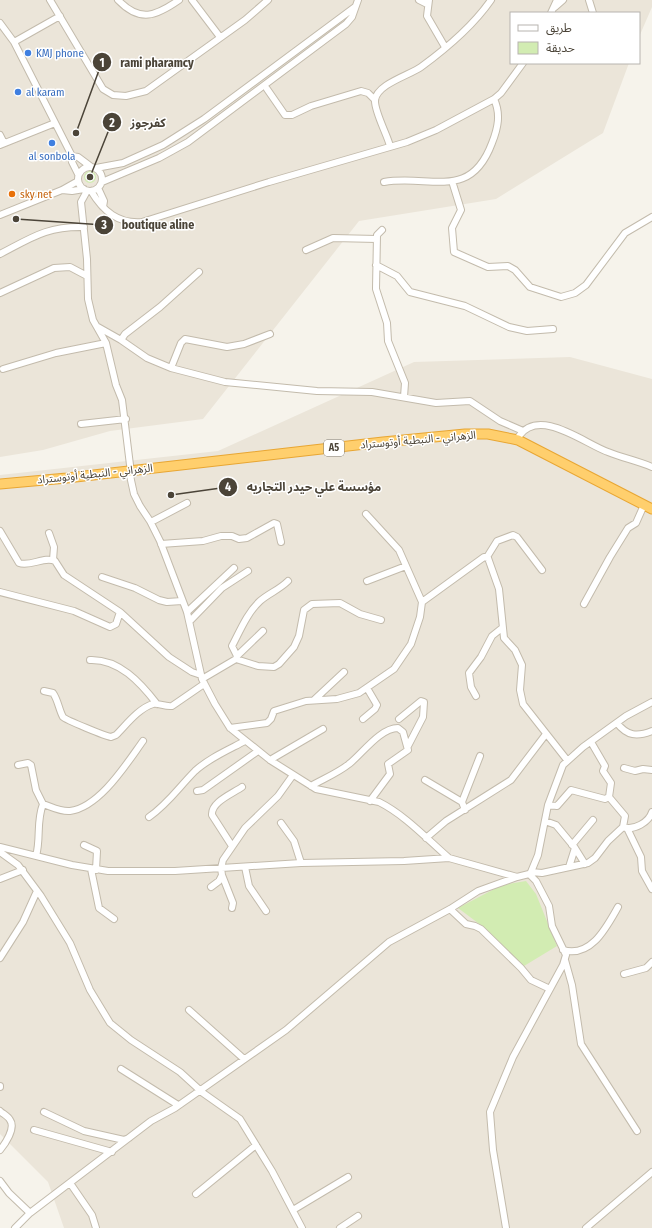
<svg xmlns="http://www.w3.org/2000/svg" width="652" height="1228" font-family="'Fira Sans Condensed','Noto Sans Arabic',sans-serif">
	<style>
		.residential { fill: #ebe5d9 }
		.green { fill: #d2ecb2 }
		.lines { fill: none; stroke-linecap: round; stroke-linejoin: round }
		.minor-casing { stroke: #c3bbac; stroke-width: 8 }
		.highway-casing { stroke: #e8a633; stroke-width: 11 }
		.minor { stroke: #fff; stroke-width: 6 }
		.highway { stroke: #ffcf6d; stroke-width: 9 }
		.shop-dot { fill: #3f7fe0; stroke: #fff; stroke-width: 1.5 }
		.food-dot { fill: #e8710a; stroke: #fff; stroke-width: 1.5 }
		.labels { text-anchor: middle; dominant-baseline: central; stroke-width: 3; stroke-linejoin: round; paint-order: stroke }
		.shield { fill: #fff; stroke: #817c74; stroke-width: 1 }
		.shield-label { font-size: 10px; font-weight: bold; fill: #4b4438 }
		.shop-label { font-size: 11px; fill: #366cbe; stroke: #fff; text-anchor: start }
		.food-label { font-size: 11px; fill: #c56008; stroke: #fff; text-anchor: start }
		.street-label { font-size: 11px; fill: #4b4438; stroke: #fff }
		.leader { fill: none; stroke: #4b4438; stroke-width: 1.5 }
		.callout-dot { fill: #4b4438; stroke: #fff; stroke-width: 1.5 }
		.mark-label { font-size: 12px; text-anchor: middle; font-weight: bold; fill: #fff }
		.callout-label { font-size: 12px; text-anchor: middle; font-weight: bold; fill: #4b4438; stroke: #fff; stroke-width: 3; stroke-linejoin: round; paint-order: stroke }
	</style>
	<rect width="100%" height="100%" fill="#f6f3eb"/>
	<path class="residential" d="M 0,0 L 652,0 L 652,7 L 639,37 L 639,13 L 511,13 L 511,63 L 629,63 L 603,133 L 496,199 L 359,221 L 203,419 L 110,431 L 43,450 L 0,457 Z
		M 570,357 L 652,379 L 652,1228 L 64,1228 L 48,1182 L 0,1134 L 0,475 L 218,451 L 414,362 Z"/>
	<path class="green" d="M84 177a6 6 0 1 1 12 0a6 6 0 1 1-12 0Z
		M 526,881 L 536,894 L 557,946 L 524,966 L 478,923 L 458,908 L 502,885 Z"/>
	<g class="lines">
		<defs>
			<path id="minor" d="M 50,0 L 103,89 L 113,95 L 126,96 L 146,91 L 245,20 L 268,0
				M 118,0 C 140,23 156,16 179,0
				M 192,0 L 220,37
				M 419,0 L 427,4
				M 429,0 L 427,16 L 445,47
				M 589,0 L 593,13
				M 555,7 L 563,0
				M 551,13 L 557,0
				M 0,23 L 14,42 L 72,156 L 72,162 L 78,174
				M 14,42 L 60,16
				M 267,89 L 285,115 L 292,115 L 311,106 L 361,91 L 368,93 L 375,100
				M 0,135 L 4,143
				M 0,145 L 55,123
				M 390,146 C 387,134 374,111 375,100 C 377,84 410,75 421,67 C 447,48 473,26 491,0
				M 72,156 L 78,157 L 90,166
				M78 179a12 12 0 1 1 24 0a12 12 0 1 1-24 0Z
				M 96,168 L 123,163 L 163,145 L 204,119 L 355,7
				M 452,181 L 461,210 L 452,228 L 454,252 L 488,267 L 508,266 L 515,270 L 530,287 L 561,297 L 575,293 L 586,285 L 625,233 L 652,217
				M 102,182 L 159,158 L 188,142 L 346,24 L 352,17 L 358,0
				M 384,182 C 430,174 470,202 492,143 C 498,128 501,114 494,99
				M 98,188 L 104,201 L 103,207
				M 62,190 L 72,191 L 84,189
				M 87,191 L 81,202 L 87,259 L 88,299 L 93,320 L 106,343 L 116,385 L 122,400 L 130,465
				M 91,191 C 103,211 118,224 142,222 L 269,182 L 407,142 L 436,130 L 494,99 L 501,93 L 523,63
				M 0,215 L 62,190 L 78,181
				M 382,230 L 377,235 L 376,289 L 387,323 L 388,341 L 405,383 L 404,397
				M 306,250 L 333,238 L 377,239
				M 0,254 C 31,238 47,226 84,227
				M 376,265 L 397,276 L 410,292 L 465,306 L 509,327 L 527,331 L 553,329
				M 0,293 L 54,268 L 70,267 L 87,276
				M 98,327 L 121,340 L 147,358 L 171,368 L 225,382 L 317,391 L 372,392 L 436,403 L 470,401 L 500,421 L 523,431
				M 121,340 L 125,334 L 160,307 L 199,272
				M 171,368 L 181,343 L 185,339 L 227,347 L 244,344 L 270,334
				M 3,369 L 56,353 L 106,343
				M 81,424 L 126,419
				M 519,436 C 540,407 585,444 608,452 C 623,458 638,461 652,467
				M 129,471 L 134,494 L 140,506 L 150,521 L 160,541 L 187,612 L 202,679 L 215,704 L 230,728 L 270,760 L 316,789 L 379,802 C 405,815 427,839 449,858
				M 151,522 L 187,503
				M 0,531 L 19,563 C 31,567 44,556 55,561 L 64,575 L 120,612 L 169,657 L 192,672 L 201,675
				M 49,533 L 54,547 L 53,560
				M 161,544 L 203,541 L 221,536 L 232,536 L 239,539 L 247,538 L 274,523 L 277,524 L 281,542
				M 487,557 L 497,541 L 513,535 L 517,537 L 542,570
				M 102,577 L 135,588 L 159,600 L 167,602 L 182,601
				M 367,581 L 406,566
				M 0,592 L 74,611 L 110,627 L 116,624 L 120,612
				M 422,602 L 484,557 L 488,558 L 499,589 L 504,638 L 515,650 L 522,665 L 520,690 L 523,704 L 567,760
				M 584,604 L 610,557 L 628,528 L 636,523 L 644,505
				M 187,612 L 234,568
				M 190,621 L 222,588 L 248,571
				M 237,656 L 263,631
				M 236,659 L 237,656 L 232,646 C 240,631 247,613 260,601 C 269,593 279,590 288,581
				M 90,660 C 119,659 140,682 157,704
				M 202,679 L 236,659 L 258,666 L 274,667 L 279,664 L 294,647 L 299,636 L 304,610 L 312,604 L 340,603 L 360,614 L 381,620
				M 44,691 L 53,693 C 58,700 59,710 63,717 C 66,720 105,736 111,737 L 116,735 C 126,725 139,708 153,704 C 159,703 165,707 172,706 L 204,684
				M 476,696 L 471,687 L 469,673 L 481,657 L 492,636 L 502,628
				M 314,700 L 344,672
				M 363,719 L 375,709 L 377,705 L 367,688
				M 399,719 L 421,701 L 424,702 L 423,717 L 408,746
				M 617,723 C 627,736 637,737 652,731
				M 230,728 L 267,723 L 271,719 L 274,711 L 306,701 L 337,699 L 359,693 L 394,669 L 411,644 L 420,617 L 422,602 L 399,550 L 366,514
				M 591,742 L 605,766 L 603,771 L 611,783 L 609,797 L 625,816 L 623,827
				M 270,760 L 323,729
				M 18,765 L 28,763 L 31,765 L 36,790 L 43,804 C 52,807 61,812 70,811 C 100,807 127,763 143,741
				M 624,768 L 635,771 L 643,769 L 652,770
				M 425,780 L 462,802 L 465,810
				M 311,786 C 323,779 338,773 349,764 C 362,754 380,728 398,728 L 403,732 L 408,750 L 388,764 L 390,774 L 370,801
				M 197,791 L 203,790 L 258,751
				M 462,802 L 480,756
				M 548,805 L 557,806 L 571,790 L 605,799 L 609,797
				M 149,817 C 168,804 179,787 195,771 C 209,758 228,750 245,741
				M 545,821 L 556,825 L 575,848 L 569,867
				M 281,823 L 294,841 L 301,863
				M 627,828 L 641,857 L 642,871 L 652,889
				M 426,838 L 446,821 L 511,780 L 546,734
				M 84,845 L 97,851 L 96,870
				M 572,845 L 593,820
				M 232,846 L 212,815 C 211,802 232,794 242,787
				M 0,847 L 72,865 L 108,871 L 175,871 L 301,863 L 404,861 L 449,858 L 517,877 L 529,874 L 531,872 L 538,855 L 548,805 L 563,765 L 583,747 L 626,716 L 652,702
				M 575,848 L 585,864
				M 0,852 L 18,865 L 41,896 L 70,943 L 90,990 L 110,1023 L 131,1040 L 180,1072 L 203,1093 L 240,1119 L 272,1171 L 302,1228
				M 36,856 C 41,838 36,822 43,804
				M 245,867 L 249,886 L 266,911
				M 91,869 L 99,908 L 114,919
				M 531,872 L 542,873 L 588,863 L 595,858 L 608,841 L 623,827 C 634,831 649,822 652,812
				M 222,875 L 233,903 L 232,908
				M 0,879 L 23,870
				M 211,887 L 219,881 L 222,875 L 221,868 L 223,860 L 245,828 L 278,796 L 293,775
				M 450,909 L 466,924 L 475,926 L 481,929 L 521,968 L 531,980 L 550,989
				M 563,950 C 591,958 606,928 618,907
				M 0,958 L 23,922 L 37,891
				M 565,960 L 572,985 L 581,1044 L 637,1131
				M 624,974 L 646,968 L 652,962
				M 189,1010 L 244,1059
				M 121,1069 L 178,1105
				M 0,1086 L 0,1087
				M 0,1111 C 3,1114 8,1116 10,1120 C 16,1128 5,1144 0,1150
				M 44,1112 L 84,1131 L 124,1140 L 129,1138
				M 34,1130 L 112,1152
				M 0,1181 L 9,1193 L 30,1213
				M 70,1183 L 92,1215 L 96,1228
				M 196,1194 L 256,1145
				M 293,1210 L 348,1177
				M 15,1228 L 30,1213 L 151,1121 L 175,1108 L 286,1030 L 389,942 L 450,909 L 478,891 L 517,877
				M 340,1228 L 358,1216
				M 506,1228 L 493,1150 L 490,1112 L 513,1057 L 563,965 L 566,955 L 552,926 L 549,906 L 536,881 L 529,874
				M 586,1228 L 652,1172"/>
			<path id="highway" d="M 0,484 L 67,478 L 383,442 L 465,434 L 488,434 L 518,440 L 652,509"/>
		</defs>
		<use href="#minor" class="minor-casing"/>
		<use href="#highway" class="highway-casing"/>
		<use href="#minor" class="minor"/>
		<use href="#highway" class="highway"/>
	</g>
	<g class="shop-dot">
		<circle cx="28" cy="53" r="4"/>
		<circle cx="18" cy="92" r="4"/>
		<circle cx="52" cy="143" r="4"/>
	</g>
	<circle class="food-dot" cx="12" cy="194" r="4"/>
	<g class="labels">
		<rect class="shield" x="324" y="440" width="20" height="16" rx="3"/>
		<g class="shield-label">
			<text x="334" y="448">A5</text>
		</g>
		<g class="shop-label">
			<text x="36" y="53">KMJ phone</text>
			<text x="26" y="92">al karam</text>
			<text x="52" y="156" text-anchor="middle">al sonbola</text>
		</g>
		<g class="food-label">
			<text x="20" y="194">sky net</text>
		</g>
		<g class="street-label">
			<text transform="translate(418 440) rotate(-5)">الزهراني - النبطية أوتوستراد</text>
			<text transform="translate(95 474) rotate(-6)">الزهراني - النبطية أوتوستراد</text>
		</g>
	</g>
	<path class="leader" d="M76 133L102 62M90 177L112 122M16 219L104 225M171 495L228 487"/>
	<g class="callout-dot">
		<circle cx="76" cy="133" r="4"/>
		<circle cx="90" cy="177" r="4"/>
		<circle cx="16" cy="219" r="4"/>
		<circle cx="171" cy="495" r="4"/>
		<circle cx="102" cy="62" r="10"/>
		<circle cx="112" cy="122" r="10"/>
		<circle cx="104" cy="225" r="10"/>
		<circle cx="228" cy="487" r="10"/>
	</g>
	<g class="mark-label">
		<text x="102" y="67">1</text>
		<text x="112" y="127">2</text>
		<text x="104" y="229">3</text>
		<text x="228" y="491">4</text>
	</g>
	<g class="callout-label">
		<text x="157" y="67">rami pharamcy</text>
		<text x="148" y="127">كفرجوز</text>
		<text x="158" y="229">boutique aline</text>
		<text x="314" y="491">مؤسسة علي حيدر التجاريه</text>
	</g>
	<rect x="510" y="12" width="130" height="52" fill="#ffffff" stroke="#b7b4af"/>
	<rect x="518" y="25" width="20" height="6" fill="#ffffff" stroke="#b7b4af"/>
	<text x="546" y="32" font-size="12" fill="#4b4438">طريق</text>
	<rect x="518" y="42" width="20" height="12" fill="#d2ecb2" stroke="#b7b4af"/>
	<text x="546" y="52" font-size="12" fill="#4b4438">حديقة</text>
</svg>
